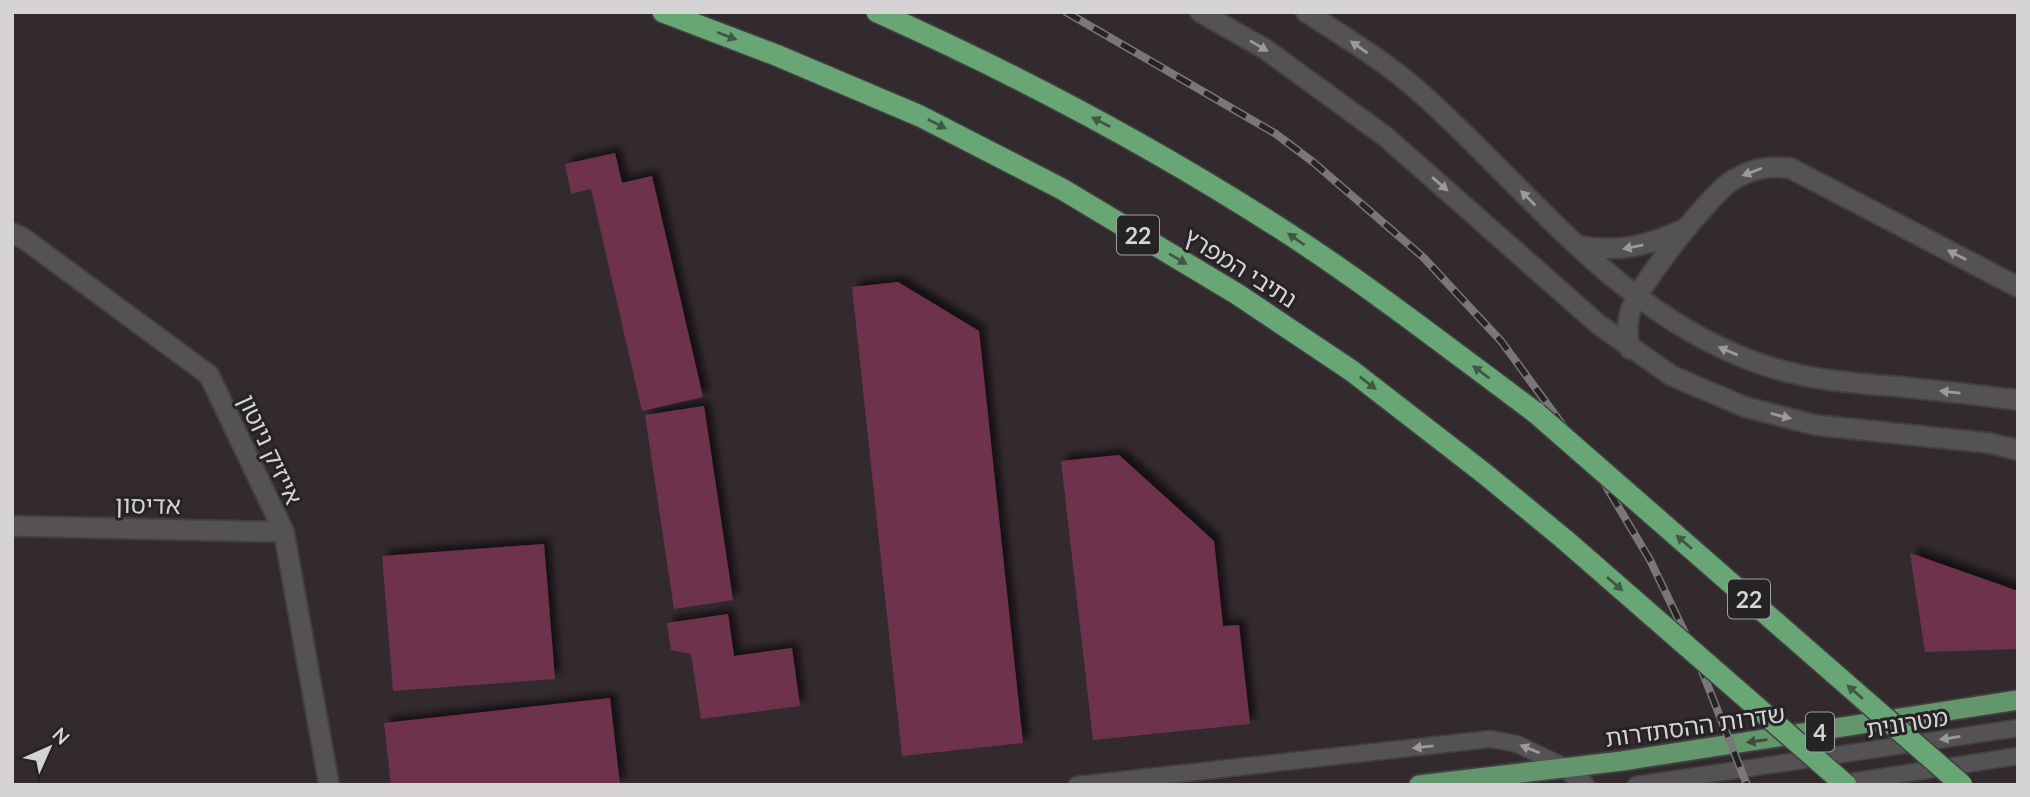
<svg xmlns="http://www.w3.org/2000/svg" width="2030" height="797" font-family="Lato,'Noto Sans Hebrew',sans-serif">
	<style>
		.built { fill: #332a2e }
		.building { fill: #6e324e; filter: url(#shadow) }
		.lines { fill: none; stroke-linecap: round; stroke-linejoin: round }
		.service-casing { stroke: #424041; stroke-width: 19 }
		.minor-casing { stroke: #424041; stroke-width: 23 }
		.tertiary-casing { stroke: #424041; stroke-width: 23 }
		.trunk-casing { stroke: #424041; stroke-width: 23 }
		.motorway-casing { stroke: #424041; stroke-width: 24 }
		.service { stroke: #555253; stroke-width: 16 }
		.minor { stroke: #555253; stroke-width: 19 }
		.tertiary { stroke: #555253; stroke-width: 19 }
		.trunk { stroke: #64966e; stroke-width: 19 }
		.motorway { stroke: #68a775; stroke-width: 21 }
		.rail-casing { stroke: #797778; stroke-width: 8 }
		.rail { stroke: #262324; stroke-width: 5; stroke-dasharray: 16; stroke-linecap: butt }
		.motorway-bridge-casing { stroke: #424041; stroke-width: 24; stroke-linecap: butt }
		.motorway-bridge { stroke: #68a775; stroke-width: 21 }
		.oneway { fill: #405844 }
		.oneway2 { fill: #9b999a }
		.oneway3 { fill: #3c4b3e }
		.labels { text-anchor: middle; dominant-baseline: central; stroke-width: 6; stroke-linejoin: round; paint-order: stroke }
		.shield { fill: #262324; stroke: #a09e9f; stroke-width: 2 }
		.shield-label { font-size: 23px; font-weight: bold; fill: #d5d3d4 }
		.street-label { font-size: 24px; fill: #d5d3d4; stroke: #262324 }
	</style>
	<defs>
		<filter id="shadow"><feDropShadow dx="6" dy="-6" stdDeviation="3.5" flood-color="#0009"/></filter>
	</defs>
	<rect width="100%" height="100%" fill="#262324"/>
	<path class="built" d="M 12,12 L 2018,12 L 2018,785 L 12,785 Z"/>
	<path class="building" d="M 615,153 L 622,183 L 652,176 L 703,397 L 642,411 L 591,189 L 571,194 L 565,164 Z
		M 898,282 L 979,331 L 1023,743 L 902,756 L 852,287 Z
		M 704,406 L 733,600 L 674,609 L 645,415 Z
		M 1119,455 L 1214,541 L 1223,626 L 1239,625 L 1250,724 L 1093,740 L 1061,461 Z
		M 544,544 L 555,679 L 393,691 L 382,556 Z
		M 1910,553 L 2018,591 L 2018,649 L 1925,652 Z
		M 728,614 L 734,656 L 792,648 L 800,706 L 701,719 L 691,654 L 671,650 L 667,623 Z
		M 610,698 L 620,785 L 391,785 L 384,723 Z"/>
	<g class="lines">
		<defs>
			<path id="service" d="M 1837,784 L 2018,756
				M 1077,785 L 1491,739 L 1517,744 L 1567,768
				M 1636,785 L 2018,728"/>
			<path id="minor" d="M 12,233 L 23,238 L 209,375 L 284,532 L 329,785
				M 1630,349 C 1627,337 1627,324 1630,312 C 1638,286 1710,194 1733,180 C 1754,168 1767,166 1790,168 L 2018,287
				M 12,526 L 284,532
				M 1567,768 L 1584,785"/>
			<path id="tertiary" d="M 1200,12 L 1265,49 L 1386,137 L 1598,324 L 1672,376 L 1745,407 L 1815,425 L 1989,443 L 2018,450
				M 1306,12 C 1346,38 1388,63 1423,95 C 1530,191 1616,311 1755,362 C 1803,380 1852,383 1902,387 C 1940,391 1979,395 2018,400
				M 1577,246 C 1621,253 1647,246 1687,228"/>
			<path id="trunk" d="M 1419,785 L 1622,761 L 2018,700"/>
			<path id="motorway" d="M 663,12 L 776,55 L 920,116 L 1062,189 L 1237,294 L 1352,371 L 1485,474 L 1564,539
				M 877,12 C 1016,74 1150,145 1278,227 C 1367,284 1451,350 1536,413"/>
		</defs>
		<use href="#service" class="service-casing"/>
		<use href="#minor" class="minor-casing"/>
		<use href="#tertiary" class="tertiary-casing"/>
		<use href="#trunk" class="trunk-casing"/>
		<use href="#motorway" class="motorway-casing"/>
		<use href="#service" class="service"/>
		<use href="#minor" class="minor"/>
		<use href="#tertiary" class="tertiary"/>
		<use href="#trunk" class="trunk"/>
		<use href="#motorway" class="motorway"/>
		<defs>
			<path id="rail" d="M 1066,12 L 1276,134 L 1313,162 L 1423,257 L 1501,341 L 1600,476 L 1650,560 L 1696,656 L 1747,785"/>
		</defs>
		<use href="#rail" class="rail-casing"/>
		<use href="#rail" class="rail"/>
		<defs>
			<path id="motorway-bridge" d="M 1536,413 L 1962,785
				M 1564,539 L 1846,785"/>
		</defs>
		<use href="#motorway-bridge" class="motorway-bridge-casing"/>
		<use href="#motorway-bridge" class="motorway-bridge"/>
	</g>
	<defs><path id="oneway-solid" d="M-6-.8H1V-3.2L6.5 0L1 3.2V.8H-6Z" transform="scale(1.75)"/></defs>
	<g class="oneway">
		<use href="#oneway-solid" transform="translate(727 36) rotate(21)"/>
		<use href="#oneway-solid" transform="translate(1101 122) rotate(-153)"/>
		<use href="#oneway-solid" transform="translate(937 124) rotate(27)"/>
		<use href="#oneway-solid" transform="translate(1296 239) rotate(-145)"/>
		<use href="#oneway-solid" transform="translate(1178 259) rotate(31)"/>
		<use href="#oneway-solid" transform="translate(1481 372) rotate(-143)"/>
		<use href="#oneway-solid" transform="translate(1368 383) rotate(38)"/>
		<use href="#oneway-solid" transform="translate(1684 542) rotate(-139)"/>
		<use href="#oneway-solid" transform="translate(1615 584) rotate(41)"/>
		<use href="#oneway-solid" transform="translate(1855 692) rotate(-139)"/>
	</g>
	<g class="oneway2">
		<use href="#oneway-solid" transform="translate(1259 46) rotate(31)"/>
		<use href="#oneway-solid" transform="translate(1359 47) rotate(-145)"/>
		<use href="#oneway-solid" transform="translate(1752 172) rotate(159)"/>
		<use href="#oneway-solid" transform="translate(1440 184) rotate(41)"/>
		<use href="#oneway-solid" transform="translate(1528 198) rotate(-135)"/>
		<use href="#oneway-solid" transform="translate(1633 247) rotate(169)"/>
		<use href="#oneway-solid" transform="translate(1957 255) rotate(-153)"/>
		<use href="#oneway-solid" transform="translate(1728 351) rotate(-157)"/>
		<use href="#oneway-solid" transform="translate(1950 392) rotate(-174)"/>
		<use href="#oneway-solid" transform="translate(1781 416) rotate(14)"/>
		<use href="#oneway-solid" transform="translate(1950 738) rotate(171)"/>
		<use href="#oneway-solid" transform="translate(1423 747) rotate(174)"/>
		<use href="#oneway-solid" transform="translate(1530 749) rotate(-158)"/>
	</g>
	<use class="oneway3" href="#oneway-solid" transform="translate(1757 741) rotate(172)"/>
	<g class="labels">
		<g class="shield">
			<rect x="1117" y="215.5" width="42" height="39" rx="5"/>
			<rect x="1728" y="579.5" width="42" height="39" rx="5"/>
			<rect x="1806" y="712.5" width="28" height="39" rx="5"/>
		</g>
		<g class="shield-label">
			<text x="1138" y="235">22</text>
			<text x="1749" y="599">22</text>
			<text x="1820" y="732">4</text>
		</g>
		<g class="street-label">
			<text transform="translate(1241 267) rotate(32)">נתיבי המפרץ</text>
			<text transform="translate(271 449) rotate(65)">אייזיק ניוטון</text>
			<text transform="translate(148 504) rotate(1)">אדיסון</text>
			<text transform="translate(1907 722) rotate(-9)">מטרונית</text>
			<text transform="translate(1695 725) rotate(-8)">שדרות ההסתדרות</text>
		</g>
	</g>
	<rect width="2030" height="797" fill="none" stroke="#d5d3d4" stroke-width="28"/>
	<g transform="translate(49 748) rotate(45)" stroke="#262324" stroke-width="5" paint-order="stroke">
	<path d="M0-5L12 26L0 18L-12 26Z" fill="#d5d3d4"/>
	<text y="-10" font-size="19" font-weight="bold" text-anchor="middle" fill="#d5d3d4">N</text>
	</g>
</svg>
